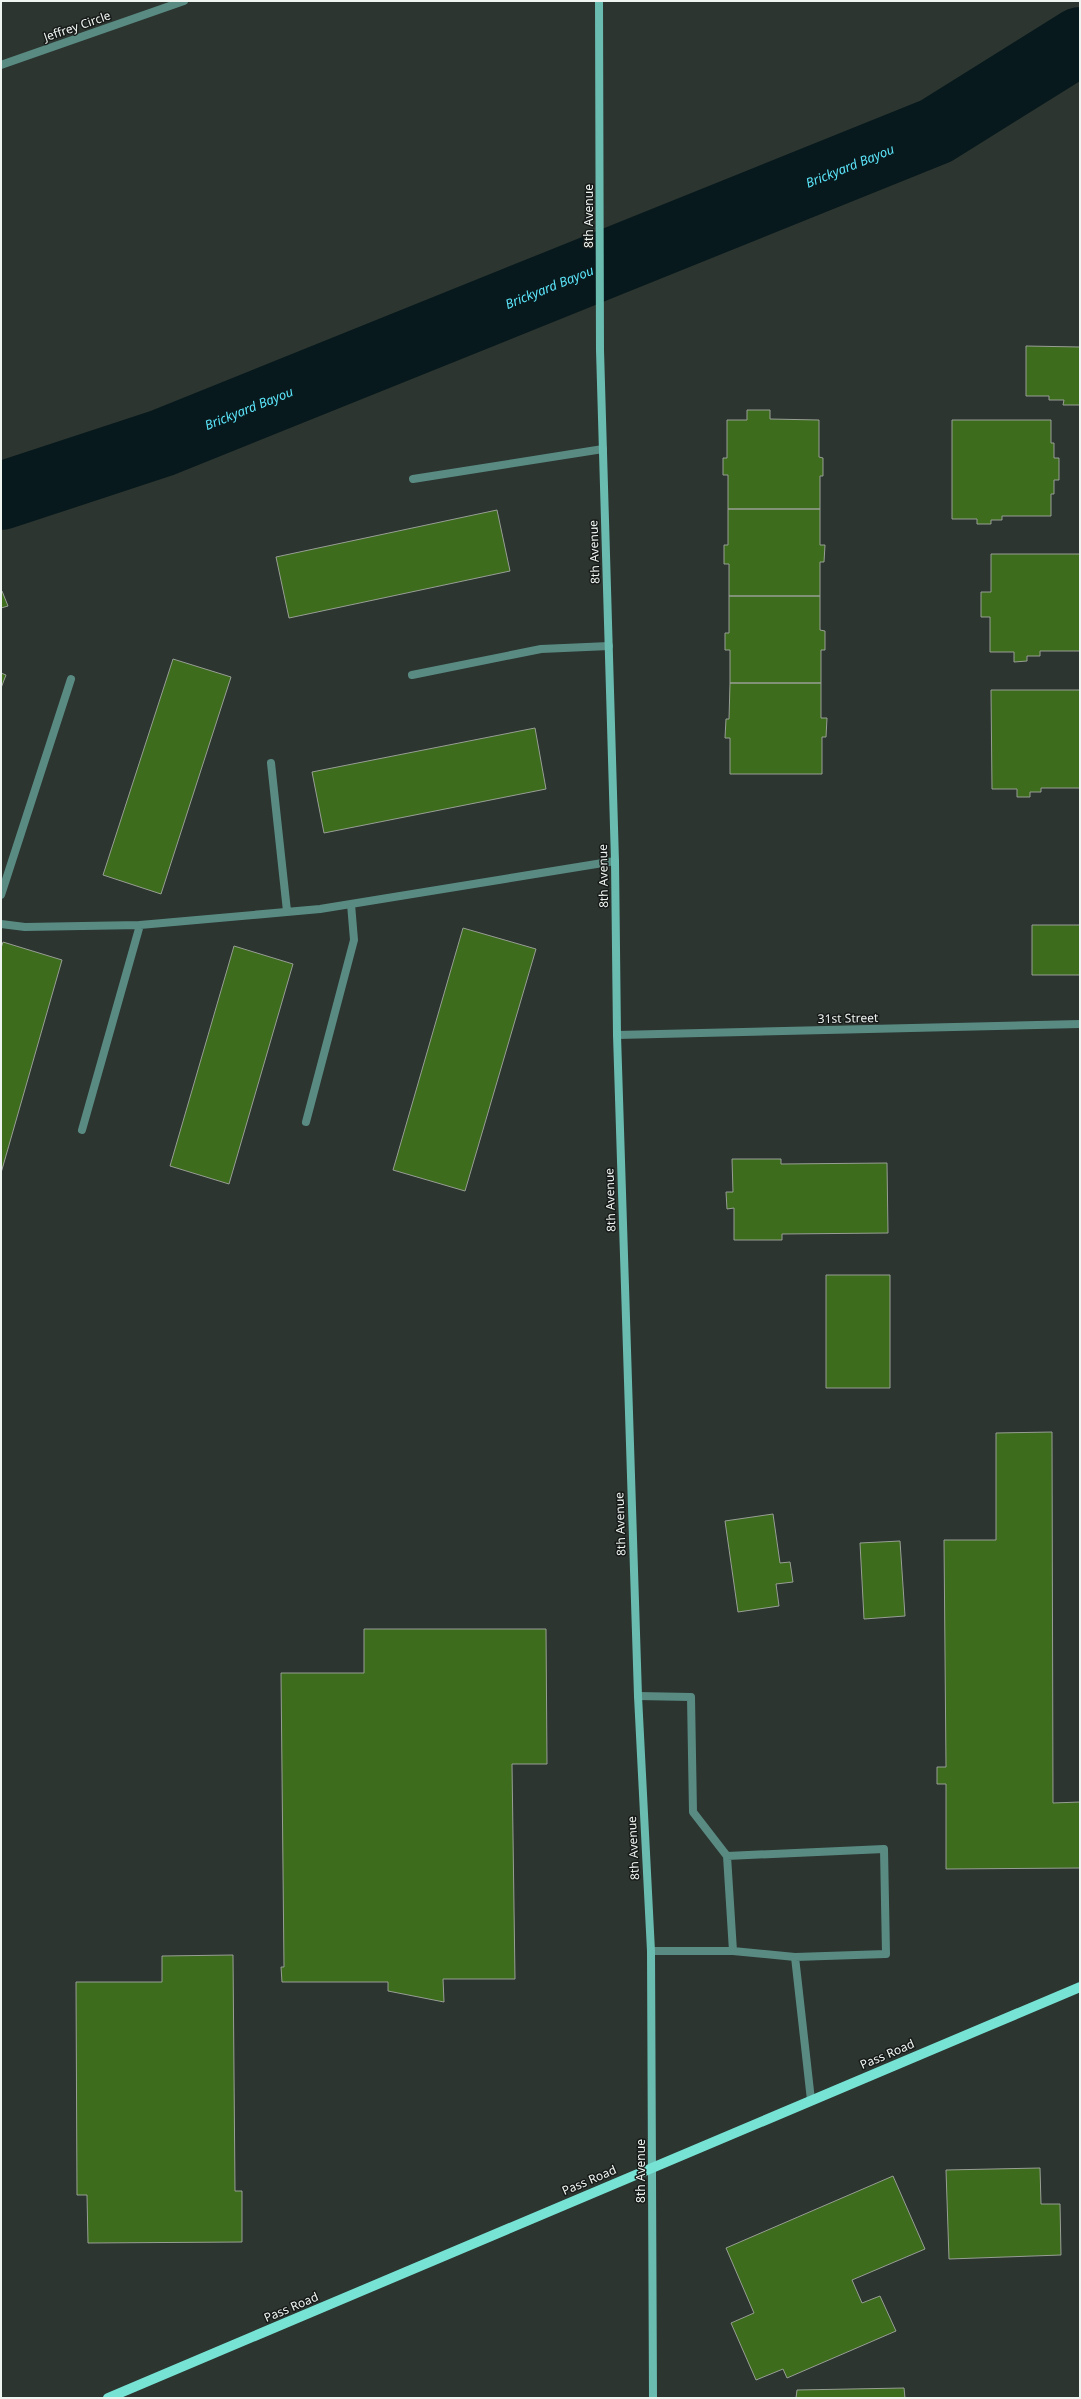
<svg xmlns="http://www.w3.org/2000/svg" width="1081" height="2399" font-family="'Noto Sans',sans-serif">
	<style>
		.lines { fill: none; stroke-linecap: round; stroke-linejoin: round }
		.river { stroke: #07191c; stroke-width: 68 }
		.building { fill: #3d6c1c; stroke: #989e95 }
		.lane { stroke: #598b83; stroke-width: 8 }
		.street { stroke: #598b83; stroke-width: 8 }
		.secondary { stroke: #6abcb1; stroke-width: 8 }
		.primary { stroke: #76e3d5; stroke-width: 10 }
		.labels { text-anchor: middle; dominant-baseline: central; stroke-width: 3; stroke-linejoin: round; paint-order: stroke }
		.street-label { font-size: 12px; fill: #eef4f0; stroke: #171b19 }
		.water-label { font-size: 13px; font-style: italic; fill: #5ce5fa; stroke: #171b19 }
	</style>
	<rect width="100%" height="100%" fill="#2c3530"/>
	<g class="lines">
		<path class="river" id="s1" d="M 1,496 L 162,443 L 936,131 L 1080,41"/>
	</g>
	<path class="building" d="M 1026,346 L 1080,347 L 1080,405 L 1063,405 L 1064,400 L 1049,400 L 1049,396 L 1026,396 Z
		M 747,410 L 770,410 L 770,419 L 819,420 L 819,457 L 823,458 L 823,476 L 820,476 L 820,509 L 728,509 L 728,475 L 723,475 L 723,458 L 727,458 L 727,420 L 747,420 Z
		M 952,420 L 1051,420 L 1051,443 L 1054,443 L 1054,458 L 1059,458 L 1059,480 L 1054,480 L 1054,494 L 1051,494 L 1051,516 L 1002,516 L 1002,520 L 991,520 L 991,524 L 977,524 L 977,519 L 952,519 Z
		M 728,509 L 820,509 L 820,545 L 825,545 L 824,562 L 820,562 L 820,596 L 729,596 L 729,564 L 724,564 L 724,545 L 728,545 Z
		M 497,510 L 510,571 L 289,618 L 276,557 Z
		M 991,554 L 1080,554 L 1080,651 L 1040,651 L 1040,656 L 1027,656 L 1027,661 L 1014,662 L 1014,652 L 990,652 L 990,617 L 981,617 L 981,592 L 991,592 Z
		M 2,591 L 8,606 L 1,608 L 1,592 Z
		M 729,596 L 820,596 L 820,630 L 825,631 L 825,650 L 821,650 L 821,683 L 730,683 L 730,650 L 725,650 L 725,633 L 729,633 Z
		M 173,659 L 231,677 L 161,894 L 103,875 Z
		M 1,673 L 6,675 L 1,688 Z
		M 730,683 L 821,683 L 821,718 L 827,718 L 826,737 L 822,737 L 822,774 L 730,774 L 730,738 L 725,738 L 726,719 L 729,719 Z
		M 991,690 L 1080,690 L 1080,788 L 1041,788 L 1041,792 L 1030,792 L 1030,797 L 1017,797 L 1017,789 L 992,789 Z
		M 535,728 L 546,789 L 324,833 L 312,772 Z
		M 1032,925 L 1080,925 L 1080,975 L 1032,975 Z
		M 463,928 L 536,949 L 465,1191 L 393,1170 Z
		M 3,942 L 62,960 L 1,1173 L 1,948 Z
		M 234,946 L 293,964 L 229,1184 L 170,1166 Z
		M 732,1159 L 781,1159 L 781,1164 L 887,1163 L 888,1233 L 782,1234 L 782,1240 L 734,1240 L 734,1208 L 727,1209 L 726,1192 L 733,1192 Z
		M 826,1275 L 890,1275 L 890,1388 L 826,1388 Z
		M 1052,1432 L 1053,1803 L 1080,1802 L 1080,1868 L 946,1869 L 946,1784 L 937,1784 L 937,1767 L 946,1767 L 944,1540 L 996,1540 L 996,1433 Z
		M 773,1514 L 780,1563 L 790,1562 L 793,1582 L 776,1584 L 779,1606 L 738,1612 L 725,1521 Z
		M 900,1541 L 905,1616 L 864,1619 L 860,1543 Z
		M 364,1629 L 546,1629 L 547,1764 L 512,1764 L 515,1979 L 443,1979 L 444,2002 L 388,1991 L 388,1982 L 282,1982 L 281,1967 L 284,1967 L 281,1673 L 364,1673 Z
		M 233,1955 L 235,2191 L 242,2191 L 242,2242 L 88,2243 L 87,2195 L 77,2195 L 76,1982 L 162,1982 L 162,1956 Z
		M 1040,2168 L 1041,2204 L 1060,2204 L 1061,2255 L 949,2259 L 946,2170 Z
		M 893,2176 L 925,2249 L 852,2280 L 862,2303 L 880,2296 L 896,2331 L 787,2378 L 783,2369 L 756,2380 L 731,2323 L 754,2313 L 726,2248 Z
		M 904,2388 L 905,2398 L 796,2398 L 797,2390 Z"/>
	<g class="lines">
		<path class="lane" d="M 413,479 L 603,449
			M 412,675 L 541,649 L 609,646
			M 271,763 L 287,911
			M 1,895 L 71,679
			M 1,924 L 25,927 L 140,925 L 320,909 L 615,861
			M 306,1122 L 354,940 L 351,904
			M 82,1130 L 140,925
			M 638,1696 L 691,1697 L 693,1812 L 727,1856
			M 651,1951 L 733,1951
			M 795,1957 L 733,1951 L 727,1856 L 884,1849 L 886,1954 L 795,1957 L 811,2100"/>
		<path class="street" d="M 1,65 L 184,1
			M 617,1035 L 1080,1024"/>
		<path class="secondary" d="M 599,1 L 600,350 L 615,861 L 617,1035 L 638,1696 L 651,1951 L 653,2398"/>
		<path class="primary" d="M 108,2398 L 1080,1987"/>
	</g>
	<g class="labels">
		<g class="street-label">
			<text transform="translate(77 26) rotate(-19)">Jeffrey Circle</text>
			<text transform="translate(588 216) rotate(-90)">8th Avenue</text>
			<text transform="translate(594 552) rotate(-92)">8th Avenue</text>
			<text transform="translate(603 876) rotate(-91)">8th Avenue</text>
			<text transform="translate(848 1018) rotate(-1)">31st Street</text>
			<text transform="translate(610 1200) rotate(-92)">8th Avenue</text>
			<text transform="translate(620 1524) rotate(-92)">8th Avenue</text>
			<text transform="translate(633 1848) rotate(-93)">8th Avenue</text>
			<text transform="translate(887 2054) rotate(-23)">Pass Road</text>
			<text transform="translate(640 2171) rotate(-90)">8th Avenue</text>
			<text transform="translate(589 2180) rotate(-23)">Pass Road</text>
			<text transform="translate(291 2307) rotate(-23)">Pass Road</text>
		</g>
		<g class="water-label">
			<text stroke="none"><textPath href="#s1" startOffset="911">Brickyard Bayou</textPath></text>
			<text stroke="none"><textPath href="#s1" startOffset="587">Brickyard Bayou</textPath></text>
			<text stroke="none"><textPath href="#s1" startOffset="263">Brickyard Bayou</textPath></text>
		</g>
	</g>
	<rect width="1081" height="2399" fill="none" stroke="#eef4f0" stroke-width="4"/>
</svg>
